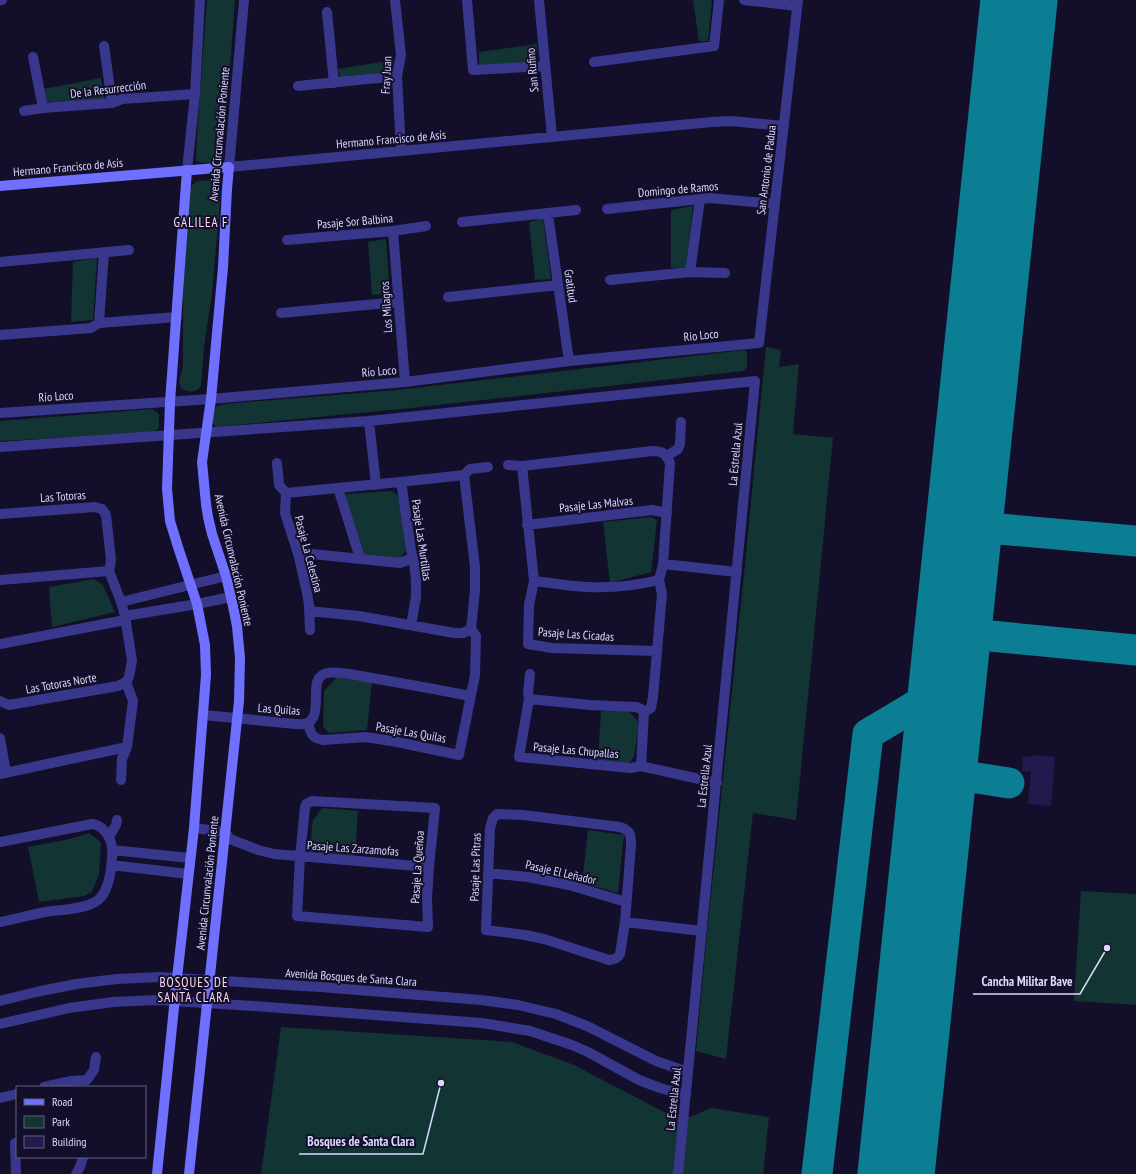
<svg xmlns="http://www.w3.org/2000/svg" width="1136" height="1174" font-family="'PT Sans Narrow',sans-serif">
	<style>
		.green { fill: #123432 }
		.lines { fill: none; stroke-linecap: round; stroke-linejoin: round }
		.taxiway { stroke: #0c7e94; stroke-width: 31 }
		.runway { stroke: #0c7e94; stroke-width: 77 }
		.building { fill: #221a4c }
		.street { stroke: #38378b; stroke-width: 10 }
		.secondary { stroke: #6f70ff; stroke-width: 10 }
		.labels { text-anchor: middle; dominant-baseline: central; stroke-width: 4; stroke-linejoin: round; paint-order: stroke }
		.street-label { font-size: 12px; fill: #dbd8ff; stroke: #130f2a }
		.neighbourhood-label { font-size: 13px; letter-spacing: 1px; fill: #ffdaf3; stroke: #130f2a }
		.leader { fill: none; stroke: #dbd8ff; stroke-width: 1.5 }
		.callout-dot { fill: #dbd8ff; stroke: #130f2a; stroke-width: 1.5 }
		.callout-label { font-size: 13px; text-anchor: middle; font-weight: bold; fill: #dbd8ff; stroke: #130f2a; stroke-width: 4; stroke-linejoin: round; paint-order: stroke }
	</style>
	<rect width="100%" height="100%" fill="#130f2a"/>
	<path class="green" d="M 207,0 L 235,0 L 223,161 C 214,164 205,164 196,161 L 197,134 Z
		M 693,0 L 712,0 L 708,41 L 699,41 Z
		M 537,44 L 538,61 L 479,66 L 479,52 Z
		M 394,60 L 393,71 L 340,77 L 338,69 Z
		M 101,78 L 105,101 L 47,102 L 43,89 Z
		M 213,180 L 217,181 L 221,191 L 212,294 L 204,347 L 201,386 C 196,393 188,393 181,388 L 179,382 L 183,366 L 183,296 L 190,187 L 197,181 Z
		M 693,206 L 686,267 L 671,268 L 671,210 Z
		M 543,218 L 551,279 L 535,280 L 529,222 Z
		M 386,239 L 390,294 L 372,295 L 368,242 Z
		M 97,258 L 93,320 L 71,322 L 73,262 Z
		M 766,347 L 781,350 L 779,367 L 799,364 L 793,434 L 833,438 L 796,820 L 753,813 L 726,1059 L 696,1051 L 707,933 L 744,574 Z
		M 744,350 L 747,352 L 747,367 L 743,371 L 411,408 L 216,427 C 210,422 213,414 215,407 L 223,404 L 397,390 Z
		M 152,409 L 159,414 L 159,427 L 154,433 L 0,441 L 0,421 Z
		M 391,491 L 396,494 L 399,499 L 406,550 L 400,559 L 364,556 L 346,506 L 346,494 Z
		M 651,517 L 657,520 L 651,572 L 610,583 L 603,522 Z
		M 94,579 L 103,585 L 115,612 L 52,627 L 49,587 Z
		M 337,677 L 372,682 L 367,730 L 329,733 L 323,726 L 324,691 Z
		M 601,711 L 629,711 L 639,723 L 634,757 L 629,763 L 598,760 Z
		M 322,808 L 358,811 L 355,856 L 309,852 L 313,820 Z
		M 588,830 L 624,835 L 618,893 L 582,883 Z
		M 89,833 L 101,842 L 99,874 L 92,892 L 84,896 L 39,902 L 28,847 L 70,839 Z
		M 1081,891 L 1136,894 L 1136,1005 L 1074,1001 Z
		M 281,1027 L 512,1042 L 574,1065 L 666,1113 L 690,1117 L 711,1108 L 769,1117 L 763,1174 L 261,1174 Z"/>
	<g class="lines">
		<path class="taxiway" d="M 966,507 L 980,523 L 988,528
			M 962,544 L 974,534 L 988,528 L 1136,541
			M 955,615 L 970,631 L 980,635
			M 951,650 L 963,644 L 970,637 L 980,635 L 1136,650
			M 938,772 L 1009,783
			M 817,1174 L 868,734 L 947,687"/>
		<path class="runway" d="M 896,1174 L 1019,0"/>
	</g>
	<path class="building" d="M 1032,755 L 1055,757 L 1051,806 L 1028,804 L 1031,772 L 1022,771 L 1023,756 L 1032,757 Z"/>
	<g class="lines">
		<path class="street" d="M 0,0 L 2,0
			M 244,0 L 229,167 L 712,122 L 731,121 L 784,126
			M 395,0 L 401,55 L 397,76 L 401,151
			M 467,0 L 473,70 L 545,66
			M 539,0 L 552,137
			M 744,0 L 797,6
			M 327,12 L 334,83
			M 104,46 L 112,103
			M 33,57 L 43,108
			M 594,62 L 714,46 L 719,0
			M 298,86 L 397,76
			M 24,111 L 43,108 L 112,103 L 122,99 L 195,94
			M 187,170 L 195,94 L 200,0
			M 607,209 L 710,198 L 775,204
			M 548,214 L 569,361
			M 462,222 L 576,210
			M 393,231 L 405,382
			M 287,240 L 393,231 L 426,226
			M 0,262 L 129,250
			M 690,272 L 700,199
			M 610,280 L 690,272 L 725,273
			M 448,297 L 558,285
			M 281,313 L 398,302
			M 99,323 L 104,252
			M 0,335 L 91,328 L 99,323 L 177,317
			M 0,413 L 211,399 L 405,382 L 569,361 L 759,343 L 798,0
			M 369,421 L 376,485
			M 0,447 L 369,421 L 755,381 L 678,1174
			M 667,456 L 678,449 L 680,444 L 681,422
			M 277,463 L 279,485 L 286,493 L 285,513 L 299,557 L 307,593 L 309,605 L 310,630
			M 508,465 L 522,466 L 653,451 C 663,451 666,454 670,463 L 663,564 L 659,580 L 662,594 L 653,697 L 651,708 L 644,712
			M 522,466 L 534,581 L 529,605 L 528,644 L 552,648 L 657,651
			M 464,475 L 475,567 L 475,590 L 471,629
			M 400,482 L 402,488 L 411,550 L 414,563 L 416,580 L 416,597 L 411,625
			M 338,488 L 360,558
			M 286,493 L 400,482 L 464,475 L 470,469 L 488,467
			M 0,514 L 95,507 L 102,509 L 106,515 L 111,560 L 109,571 L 121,602 L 125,616 L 132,661 L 129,677 L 126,682
			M 527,525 L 652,510 L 667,513
			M 299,557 L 312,554 L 400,563 L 413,558
			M 663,564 L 737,572
			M 0,580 L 109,571
			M 534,581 C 551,583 569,586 587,587 C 611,588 635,586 659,580
			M 121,602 L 226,576
			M 309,611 L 359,616 L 454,633 L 463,633 L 471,629
			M 125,616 L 197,604 L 231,597
			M 0,644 L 125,620
			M 530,674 L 528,693 L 529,699 L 519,757 L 631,768 L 641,766 L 717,783
			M 529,699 L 590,705 L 636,707 L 641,709 L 644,712
			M 0,701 L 9,705 L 118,686 L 126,682
			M 204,715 L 295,724 C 298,724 303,725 307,723 C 323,717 310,684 321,676 C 325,672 335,672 341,673 C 353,674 365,677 377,679 C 408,684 439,690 470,696
			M 308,723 C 311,733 311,738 323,740 L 366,737 L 397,742 L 459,755 L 475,675 L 476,636 L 471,629
			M 0,738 L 6,773
			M 641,766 L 644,712
			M 0,774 L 127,747
			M 121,780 L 122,759 L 127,747 L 133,701 L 126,682
			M 312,801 L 435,808 L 429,867 L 427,898 L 428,927 L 297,916 L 300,857 L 305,807 L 306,804 Z
			M 497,814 L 523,815 L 620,827 C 631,831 631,835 631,845 L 625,922 L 620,954 C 617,959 615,959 609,960 L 544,939 L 525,935 L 486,930 L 490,828 L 493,818 Z
			M 194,828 L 225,832 L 230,839 L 258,850 L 274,854 L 429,867
			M 109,837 L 116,825 L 117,820
			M 0,842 L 92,824 C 103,825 111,837 112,848 C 113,862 110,891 98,900 C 88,909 59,910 45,912 C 30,915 15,919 0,922
			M 112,850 L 190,858
			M 111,865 L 188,874
			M 488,873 L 528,877 L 569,885 L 626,902
			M 625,922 L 702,931
			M 0,1001 L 36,992 L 76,984 L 117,979 L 160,977 L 320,987 L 481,1000 L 518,1005 L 556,1014 L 587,1026 L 656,1061 L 688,1072
			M 0,1024 L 69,1008 L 113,1002 L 157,1000 L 253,1006 L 482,1023 L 530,1031 L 572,1045 L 588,1052 L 639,1080 L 660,1088 L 686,1095
			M 87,1080 L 94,1070 L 96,1057
			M 44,1087 L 71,1081 L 87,1080
			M 0,1098 L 17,1094
			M 15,1143 L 16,1174
			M 76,1174 L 80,1167 L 83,1157"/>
		<path class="secondary" d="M 0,186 L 229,167 L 227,189 L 223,267 L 211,399 L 202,462 L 206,504 L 208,517 L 212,534 L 226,576 L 233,606 L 237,626 L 240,658 L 239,701 L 189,1174
			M 157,1174 L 177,978 L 194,828 L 206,675 L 205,645 L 197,604 L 178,547 L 170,521 L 167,489 L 170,402 L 187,170"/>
	</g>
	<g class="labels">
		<g class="street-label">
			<text transform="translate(532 70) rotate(-95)">San Rufino</text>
			<text transform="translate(386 75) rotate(-87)">Fray Juan</text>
			<text transform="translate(108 89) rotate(-7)">De la Resurrección</text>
			<text transform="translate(219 134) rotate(-85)">Avenida Circunvalación Poniente</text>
			<text transform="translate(391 139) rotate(-5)">Hermano Francisco de Asís</text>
			<text transform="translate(68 167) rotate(-5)">Hermano Francisco de Asís</text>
			<text transform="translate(766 170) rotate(-83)">San Antonio de Padua</text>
			<text transform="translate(678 189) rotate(-5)">Domingo de Ramos</text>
			<text transform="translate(355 221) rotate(-5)">Pasaje Sor Balbina</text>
			<text transform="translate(571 286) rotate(82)">Gratitud</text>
			<text transform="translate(386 307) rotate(-94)">Los Milagros</text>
			<text transform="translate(701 335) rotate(-6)">Río Loco</text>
			<text transform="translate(379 371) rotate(-5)">Río Loco</text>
			<text transform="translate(56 396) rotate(-4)">Río Loco</text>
			<text transform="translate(735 454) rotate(-85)">La Estrella Azul</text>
			<text transform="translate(63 496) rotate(-4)">Las Totoras</text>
			<text transform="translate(596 504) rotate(-6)">Pasaje Las Malvas</text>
			<text transform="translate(422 540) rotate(82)">Pasaje Las Murtillas</text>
			<text transform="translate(309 554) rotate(75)">Pasaje La Celestina</text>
			<text transform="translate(234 560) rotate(77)">Avenida Circunvalación Poniente</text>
			<text transform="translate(576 634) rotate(4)">Pasaje Las Cicadas</text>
			<text transform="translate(61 683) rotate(-10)">Las Totoras Norte</text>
			<text transform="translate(279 709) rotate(4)">Las Quilas</text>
			<text transform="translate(411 732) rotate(10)">Pasaje Las Quilas</text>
			<text transform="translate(576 750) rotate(5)">Pasaje Las Chupallas</text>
			<text transform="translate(704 776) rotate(-84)">La Estrella Azul</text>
			<text transform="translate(353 848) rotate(4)">Pasaje Las Zarzamofas</text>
			<text transform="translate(417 867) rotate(-86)">Pasaje La Queñoa</text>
			<text transform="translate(475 867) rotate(-88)">Pasaje Las Pitras</text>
			<text transform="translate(561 872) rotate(13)">Pasaje El Leñador</text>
			<text transform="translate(207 883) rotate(-84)">Avenida Circunvalación Poniente</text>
			<text transform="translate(351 977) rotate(4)">Avenida Bosques de Santa Clara</text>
			<text transform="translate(673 1099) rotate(-84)">La Estrella Azul</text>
		</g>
		<g class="neighbourhood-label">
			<text x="201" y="222">GALILEA F</text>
			<text x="194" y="982">BOSQUES DE<tspan x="194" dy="15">SANTA CLARA</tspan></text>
		</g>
	</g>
	<path class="leader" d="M1107 948L1080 994H973M441 1083L423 1154H299"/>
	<g class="callout-dot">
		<circle cx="1107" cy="948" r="4"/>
		<circle cx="441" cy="1083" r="4"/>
	</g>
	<g class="callout-label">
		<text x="1027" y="986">Cancha Militar Bave</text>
		<text x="361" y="1146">Bosques de Santa Clara</text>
	</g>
	<rect x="16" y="1086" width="130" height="72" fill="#130f2a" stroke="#635f7f"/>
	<rect x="24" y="1099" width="20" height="6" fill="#6f70ff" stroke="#635f7f"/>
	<text x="52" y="1106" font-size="12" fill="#dbd8ff">Road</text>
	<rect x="24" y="1116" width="20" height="12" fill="#123432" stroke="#635f7f"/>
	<text x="52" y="1126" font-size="12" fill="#dbd8ff">Park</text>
	<rect x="24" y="1136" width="20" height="12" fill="#221a4c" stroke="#635f7f"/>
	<text x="52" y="1146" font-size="12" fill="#dbd8ff">Building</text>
</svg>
